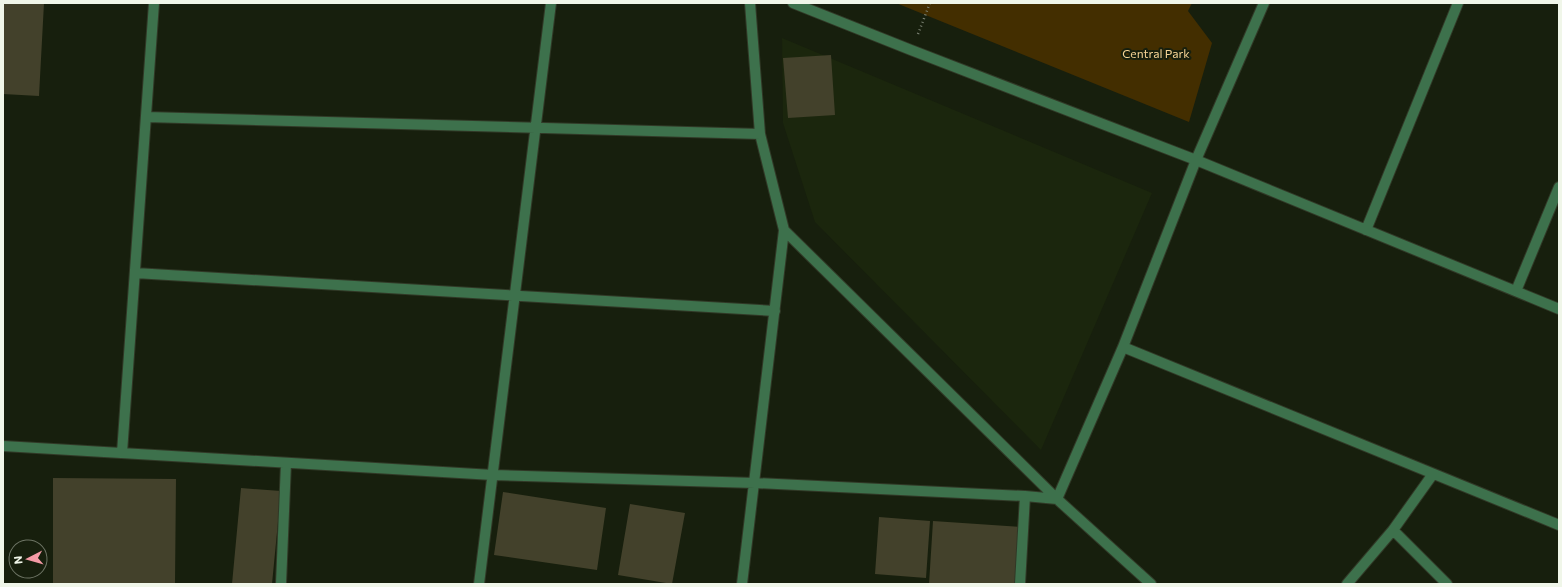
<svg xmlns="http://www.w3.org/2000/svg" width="1562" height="587" font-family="Commissioner,sans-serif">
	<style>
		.built { fill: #1b260d }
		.green { fill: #432e00 }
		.building { fill: #43412b }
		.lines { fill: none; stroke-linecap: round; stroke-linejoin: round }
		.minor-casing { stroke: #313927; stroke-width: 12 }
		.path { stroke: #7d8475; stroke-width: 2.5; stroke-dasharray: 1 3; stroke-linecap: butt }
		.minor { stroke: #3d714c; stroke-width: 10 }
		.labels { text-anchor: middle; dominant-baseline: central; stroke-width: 4; stroke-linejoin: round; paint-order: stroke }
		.park-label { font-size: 12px; fill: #f8d595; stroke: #171f0d }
	</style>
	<rect width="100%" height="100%" fill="#171f0d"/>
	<path class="built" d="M 782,38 L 1152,193 L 1041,450 L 815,222 L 783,123 Z"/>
	<path class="green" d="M 896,3 L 1192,3 L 1188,11 L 1212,43 L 1189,122 Z"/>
	<path class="building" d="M 3,3 L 44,3 L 39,96 L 3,94 Z
		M 831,55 L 835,115 L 788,118 L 783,58 Z
		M 53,478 L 176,479 L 175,584 L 53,584 Z
		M 241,488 L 281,491 L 272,584 L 232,584 Z
		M 503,492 L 606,508 L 597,570 L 494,555 Z
		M 630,504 L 685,513 L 672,584 L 618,575 Z
		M 879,517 L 930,521 L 926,578 L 875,574 Z
		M 933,521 L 1021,527 L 1018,584 L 929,584 Z"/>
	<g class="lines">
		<defs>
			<path id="minor" d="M 750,3 L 760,134 L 784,230 L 1057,499 L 1151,584
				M 793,3 L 911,50 L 1196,160 L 1559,309
				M 146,117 L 760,134
				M 1366,230 L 1458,3
				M 135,273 L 775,311
				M 1516,291 L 1559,187
				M 1123,347 L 1559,525
				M 3,446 L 493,475 L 755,483 L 1025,496 L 1057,499 L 1123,347 L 1196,160 L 1264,3
				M 122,453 L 154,3
				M 1393,530 L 1447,584
				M 281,584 L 286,463
				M 479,584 L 551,3
				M 742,584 L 784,230
				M 1020,584 L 1025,496
				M 1347,584 L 1393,530 L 1433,474"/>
		</defs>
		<use href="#minor" class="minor-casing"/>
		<path class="path" d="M 918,34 L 930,3"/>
		<use href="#minor" class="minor"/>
	</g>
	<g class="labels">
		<g class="park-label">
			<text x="1156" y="53">Central Park</text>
		</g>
	</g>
	<rect width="1562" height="587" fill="none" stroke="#f0f6e9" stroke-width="8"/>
	<g transform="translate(28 559) rotate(264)"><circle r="19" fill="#171f0d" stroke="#6e7565"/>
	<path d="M0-3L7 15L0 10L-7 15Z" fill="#f49aa5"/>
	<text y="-6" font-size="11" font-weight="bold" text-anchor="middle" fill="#f0f6e9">N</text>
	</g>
</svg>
